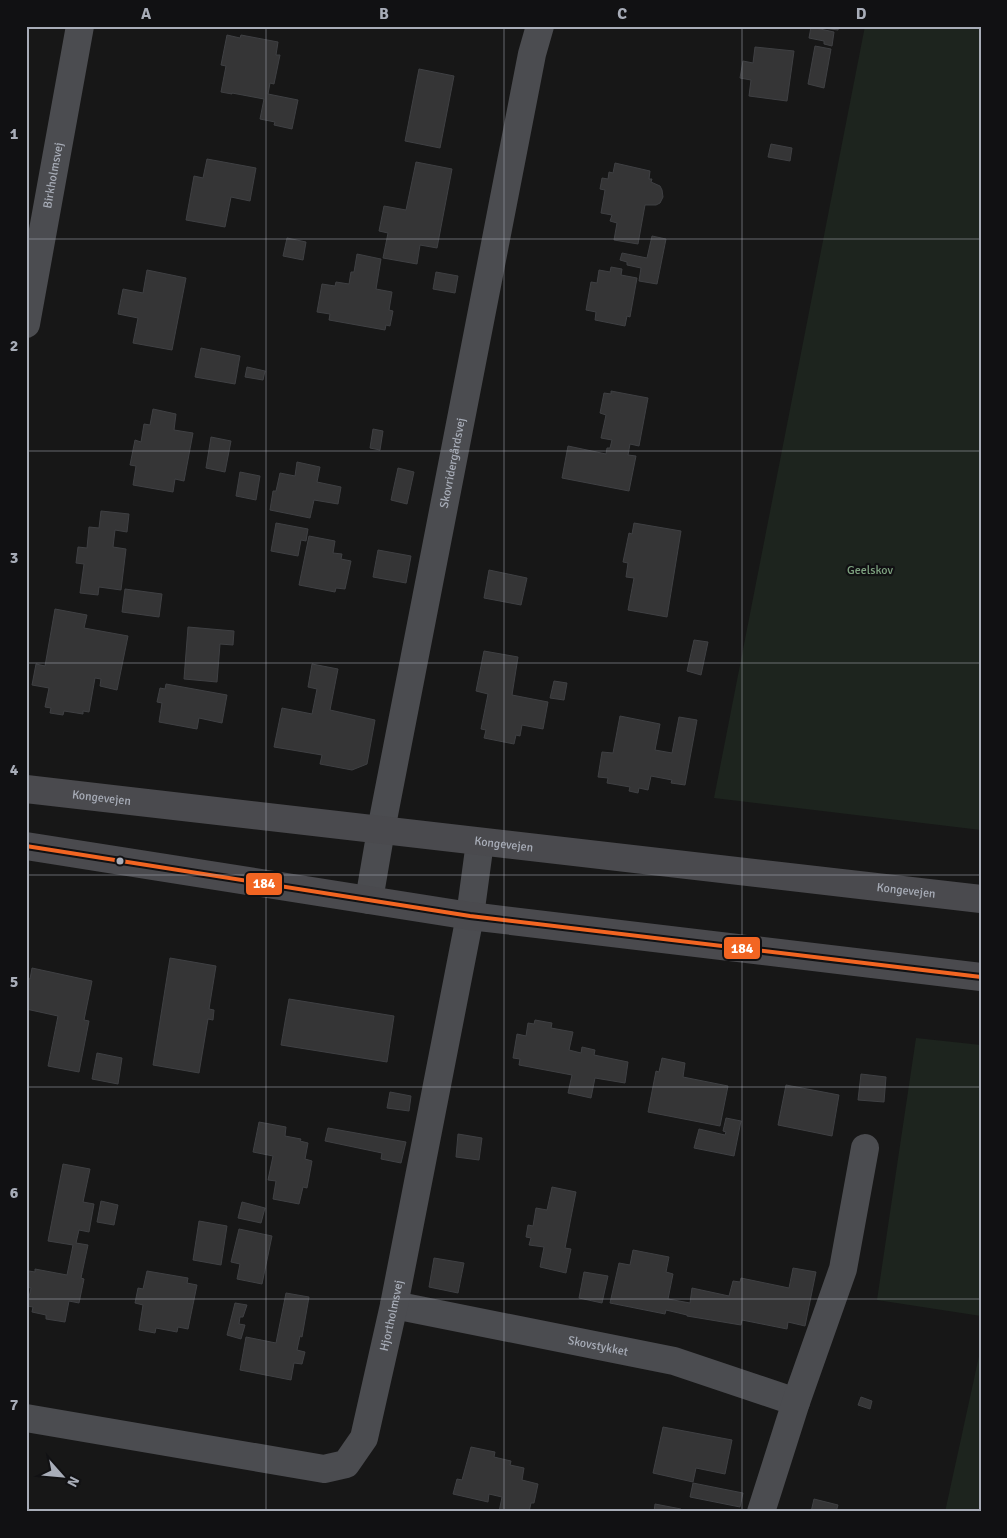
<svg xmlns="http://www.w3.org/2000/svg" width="1007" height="1538" font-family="Signika,sans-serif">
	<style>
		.green { fill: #1d241e }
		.building { fill: #353536; stroke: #3f4043 }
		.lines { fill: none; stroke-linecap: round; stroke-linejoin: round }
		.minor { stroke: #4b4c50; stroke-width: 28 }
		.secondary { stroke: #4a4a4e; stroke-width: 28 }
		.bus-1-casing { stroke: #111113; stroke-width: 8 }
		.bus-1 { stroke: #f26522; stroke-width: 4 }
		.grid { fill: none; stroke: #a8adb8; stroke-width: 1; stroke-opacity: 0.55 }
		.bus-dot { fill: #a8adb8; stroke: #111113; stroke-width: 2 }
		.labels { text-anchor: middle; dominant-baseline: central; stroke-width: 4.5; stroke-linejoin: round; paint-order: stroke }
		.street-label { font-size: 12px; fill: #a8adb8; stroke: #111113 }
		.park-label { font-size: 12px; fill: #7fa381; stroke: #111113 }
		.line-badge { stroke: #111113; stroke-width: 2 }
		.badge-label { font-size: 14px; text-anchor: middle; font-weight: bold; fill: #fff }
		.neatline { fill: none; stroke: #a8adb8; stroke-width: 2 }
		.grid-label { font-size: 16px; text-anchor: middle; font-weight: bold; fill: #a8adb8 }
	</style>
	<rect width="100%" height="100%" fill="#171717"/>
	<path class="green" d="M 865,26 L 981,26 L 981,830 L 714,798 Z
		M 916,1038 L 981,1045 L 981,1316 L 877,1300 Z
		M 981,1347 L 981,1512 L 945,1512 Z"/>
	<path class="building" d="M 823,26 L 839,26 L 838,30 L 823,28 Z
		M 811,27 L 834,32 L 832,46 L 824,44 L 824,41 L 809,38 Z
		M 227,35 L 240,38 L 241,35 L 278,42 L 276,55 L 280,55 L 274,84 L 270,83 L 268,94 L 298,100 L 292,129 L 274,125 L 275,122 L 260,119 L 264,99 L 232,93 L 232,94 L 221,92 L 226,66 L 221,65 Z
		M 815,46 L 831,49 L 824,88 L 808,84 Z
		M 755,47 L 794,51 L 787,101 L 749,96 L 751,80 L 740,78 L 743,61 L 753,63 Z
		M 419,69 L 454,76 L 440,148 L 405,141 Z
		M 771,144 L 792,148 L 790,161 L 768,157 Z
		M 207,159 L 256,168 L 250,201 L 231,197 L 225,227 L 186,220 L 194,176 L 203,178 Z
		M 416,162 L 452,169 L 437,248 L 420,245 L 417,264 L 383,258 L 388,233 L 379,231 L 384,206 L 406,210 Z
		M 615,163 L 650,171 L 649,179 L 652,179 L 651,182 L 660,186 L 662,190 L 663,197 L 660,203 L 656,205 L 645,205 L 638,244 L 614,240 L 617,223 L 610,221 L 612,215 L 601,213 L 605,190 L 600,189 L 602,178 L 608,179 L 609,172 L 613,173 Z
		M 652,236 L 666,239 L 657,284 L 639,281 L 641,268 L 627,265 L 627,262 L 620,260 L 622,253 L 647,258 Z
		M 287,238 L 306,242 L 303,260 L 283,256 Z
		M 357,254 L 381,259 L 376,289 L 392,292 L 389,310 L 393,311 L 390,326 L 386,325 L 385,330 L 329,320 L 330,314 L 317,312 L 322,284 L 335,286 L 336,282 L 349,284 L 351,272 L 354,272 Z
		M 611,267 L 622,269 L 621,275 L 637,278 L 630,317 L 627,316 L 625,326 L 595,320 L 596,312 L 586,310 L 591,282 L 597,283 L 599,270 L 610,272 Z
		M 147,270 L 186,278 L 172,350 L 133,343 L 138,318 L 118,314 L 123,289 L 143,293 Z
		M 436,272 L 458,276 L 455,293 L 433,289 Z
		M 201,348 L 240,356 L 235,384 L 195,377 Z
		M 247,367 L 265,371 L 263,380 L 245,377 Z
		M 611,391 L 648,398 L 639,446 L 630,444 L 628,455 L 636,456 L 629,491 L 562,478 L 568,446 L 606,454 L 607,448 L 610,448 L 612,440 L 601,438 L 606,415 L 600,413 L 604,393 L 611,394 Z
		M 153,409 L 176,414 L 174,430 L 193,433 L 184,481 L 175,479 L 173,492 L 133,485 L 136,466 L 130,465 L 135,440 L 141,442 L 144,424 L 150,425 Z
		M 373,429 L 383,431 L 380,450 L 370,448 Z
		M 211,437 L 231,441 L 225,472 L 206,468 Z
		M 297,462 L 320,467 L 317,482 L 341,487 L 338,504 L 314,500 L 310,518 L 270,510 L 273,491 L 276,491 L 280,473 L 295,476 Z
		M 398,468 L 414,472 L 407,504 L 391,500 Z
		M 240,472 L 260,476 L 256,500 L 236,496 Z
		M 101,511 L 129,514 L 127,532 L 115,530 L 113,547 L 126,549 L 121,590 L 99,587 L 98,595 L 80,593 L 84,564 L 76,563 L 78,547 L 87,548 L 89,527 L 99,528 Z
		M 276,523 L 308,529 L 306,541 L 301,540 L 298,556 L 271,551 Z
		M 634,523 L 681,531 L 667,617 L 628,610 L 634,578 L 626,577 L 628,563 L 623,562 L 629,533 L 632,534 Z
		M 309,536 L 335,541 L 333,553 L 342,554 L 341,559 L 351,561 L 345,589 L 336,588 L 335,592 L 299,585 Z
		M 378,550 L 411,556 L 406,583 L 373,577 Z
		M 489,570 L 527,578 L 521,605 L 484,598 Z
		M 125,589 L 162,594 L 159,617 L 122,612 Z
		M 55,609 L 87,615 L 84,628 L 128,636 L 117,690 L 100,686 L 101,679 L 95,678 L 89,712 L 83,711 L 83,714 L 64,711 L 63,715 L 50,713 L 51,708 L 45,707 L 49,688 L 32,685 L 36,664 L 45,666 Z
		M 188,627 L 234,631 L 233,645 L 220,644 L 217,682 L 184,679 Z
		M 694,640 L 708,642 L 701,675 L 687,671 Z
		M 484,651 L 518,657 L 512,695 L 548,702 L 543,729 L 522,725 L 520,736 L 516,735 L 514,744 L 484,738 L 486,730 L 481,729 L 488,694 L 476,691 Z
		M 312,664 L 338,669 L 330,710 L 375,720 L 367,764 L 352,770 L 320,764 L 322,755 L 274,747 L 282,708 L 312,714 L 317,689 L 308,687 Z
		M 554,681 L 567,683 L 564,700 L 550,698 Z
		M 166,684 L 227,695 L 222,723 L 199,718 L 197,729 L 159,722 L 162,703 L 157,702 L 160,688 L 165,689 Z
		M 620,716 L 660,724 L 655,750 L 672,753 L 679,717 L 697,720 L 685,785 L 671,783 L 672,780 L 651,776 L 648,790 L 639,788 L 638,793 L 629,791 L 630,787 L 607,783 L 608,778 L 598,777 L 602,752 L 613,753 Z
		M 170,958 L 216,966 L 209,1009 L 214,1010 L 213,1020 L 208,1019 L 199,1073 L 153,1065 Z
		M 32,968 L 92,981 L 84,1020 L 89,1021 L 79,1072 L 48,1066 L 58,1016 L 26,1009 L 26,978 L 30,979 Z
		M 289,999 L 394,1016 L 387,1062 L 281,1045 Z
		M 535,1020 L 552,1023 L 551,1028 L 573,1032 L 569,1050 L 581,1053 L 582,1047 L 595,1050 L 594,1055 L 628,1062 L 625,1083 L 595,1078 L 591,1098 L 568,1093 L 572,1075 L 519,1065 L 520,1059 L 513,1058 L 517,1034 L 526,1036 L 528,1023 L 534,1024 Z
		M 97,1053 L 122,1058 L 118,1084 L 92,1079 Z
		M 662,1058 L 685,1063 L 683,1077 L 728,1086 L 720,1126 L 648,1112 L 656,1071 L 659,1072 Z
		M 861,1074 L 886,1077 L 884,1102 L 858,1100 Z
		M 786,1085 L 839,1095 L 832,1136 L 778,1125 Z
		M 390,1092 L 411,1096 L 409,1111 L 387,1108 Z
		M 726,1118 L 741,1121 L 734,1156 L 694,1148 L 699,1129 L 725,1135 L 726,1132 L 723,1131 Z
		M 259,1122 L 286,1127 L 285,1136 L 301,1139 L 300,1141 L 308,1143 L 305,1159 L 312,1161 L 307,1188 L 303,1187 L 299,1204 L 273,1199 L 276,1181 L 268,1180 L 273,1156 L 253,1152 Z
		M 328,1128 L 406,1142 L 401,1163 L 381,1159 L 382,1153 L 325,1141 Z
		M 458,1134 L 482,1138 L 479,1160 L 456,1157 Z
		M 63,1164 L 90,1169 L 83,1202 L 94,1204 L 89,1232 L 79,1230 L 76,1243 L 88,1245 L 81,1278 L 84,1279 L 79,1303 L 69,1301 L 65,1322 L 46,1319 L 46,1315 L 32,1312 L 33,1307 L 27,1306 L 31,1288 L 26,1287 L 29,1271 L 35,1272 L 35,1269 L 67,1275 L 73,1245 L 48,1241 Z
		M 552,1187 L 576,1192 L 565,1248 L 571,1249 L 566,1273 L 540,1267 L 544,1247 L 529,1245 L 531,1238 L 526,1237 L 528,1225 L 533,1226 L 536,1208 L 547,1210 Z
		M 101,1201 L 118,1205 L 114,1225 L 97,1222 Z
		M 242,1202 L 265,1208 L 261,1223 L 238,1218 Z
		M 199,1221 L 227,1226 L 221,1265 L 193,1260 Z
		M 239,1229 L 272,1236 L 262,1284 L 237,1279 L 240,1264 L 231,1262 Z
		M 633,1250 L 669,1257 L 666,1272 L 673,1274 L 668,1299 L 690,1303 L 692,1288 L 729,1296 L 733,1281 L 740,1282 L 741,1278 L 789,1288 L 793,1268 L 816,1272 L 805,1326 L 788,1322 L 787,1329 L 742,1320 L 741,1325 L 687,1316 L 687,1315 L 666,1310 L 665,1314 L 610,1303 L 619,1263 L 630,1265 Z
		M 434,1258 L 464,1263 L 458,1293 L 429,1287 Z
		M 147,1271 L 188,1278 L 187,1283 L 197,1285 L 188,1329 L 178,1327 L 177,1332 L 156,1328 L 155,1333 L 139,1330 L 143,1305 L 135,1303 L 138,1288 L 143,1289 Z
		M 584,1272 L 608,1276 L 602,1303 L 579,1298 Z
		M 286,1293 L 309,1297 L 302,1337 L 300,1336 L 297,1350 L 305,1352 L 302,1364 L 294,1363 L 291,1380 L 240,1370 L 246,1337 L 276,1343 Z
		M 235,1303 L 247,1305 L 243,1317 L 240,1317 L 239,1324 L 245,1325 L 241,1339 L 227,1335 Z
		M 861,1397 L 872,1401 L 870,1409 L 858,1405 Z
		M 663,1427 L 732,1440 L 725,1474 L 696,1468 L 693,1482 L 653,1473 Z
		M 471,1447 L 495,1452 L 494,1457 L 511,1461 L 510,1465 L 524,1468 L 522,1480 L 538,1484 L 534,1503 L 531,1503 L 529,1512 L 499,1512 L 502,1497 L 489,1494 L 488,1502 L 453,1494 L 457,1479 L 462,1480 Z
		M 693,1483 L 743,1493 L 740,1507 L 690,1497 Z
		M 814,1499 L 838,1505 L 836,1512 L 811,1512 Z
		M 655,1504 L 681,1509 L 680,1512 L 654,1512 Z"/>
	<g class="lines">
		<g class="minor">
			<path id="s1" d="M 26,324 L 80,26"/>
			<path id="s2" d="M 369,900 L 381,830 L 532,54 L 540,26"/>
			<path id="s3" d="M 394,1305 L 674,1361 L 796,1402"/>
			<path id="s4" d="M 26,1418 L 324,1469 L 346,1464 L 364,1438 L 394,1305 L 470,916 L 480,842"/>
			<path d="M 761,1512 L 796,1402 L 843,1269 L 865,1148"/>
		</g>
		<g class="secondary">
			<path id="s5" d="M 26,789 L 981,899"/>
			<path d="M 26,846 L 470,916 L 981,977"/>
		</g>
		<defs>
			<path id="bus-1" d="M 26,846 L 470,916 L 981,977"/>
		</defs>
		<use href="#bus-1" class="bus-1-casing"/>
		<use href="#bus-1" class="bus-1"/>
	</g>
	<path class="grid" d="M 266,26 L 266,1512M 504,26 L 504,1512M 742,26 L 742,1512M 26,239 L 981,239M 26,451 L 981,451M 26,663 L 981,663M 26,875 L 981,875M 26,1087 L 981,1087M 26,1299 L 981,1299"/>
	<circle class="bus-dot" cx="120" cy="861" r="4.5"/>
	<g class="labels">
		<g class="street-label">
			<text stroke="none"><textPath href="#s1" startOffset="151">Birkholmsvej</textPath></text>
			<text stroke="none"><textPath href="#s2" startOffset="445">Skovridergårdsvej</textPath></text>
			<text stroke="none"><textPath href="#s5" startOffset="76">Kongevejen</textPath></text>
			<text stroke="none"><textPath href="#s5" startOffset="481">Kongevejen</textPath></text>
			<text stroke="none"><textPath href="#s5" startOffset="886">Kongevejen</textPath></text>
			<text stroke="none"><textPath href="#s4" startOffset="482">Hjortholmsvej</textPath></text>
			<text stroke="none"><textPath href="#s3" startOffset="208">Skovstykket</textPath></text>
		</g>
		<g class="park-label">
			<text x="870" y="570">Geelskov</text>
		</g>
	</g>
	<g class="line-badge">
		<rect x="245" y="872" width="38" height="24" rx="5" fill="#f26522"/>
		<rect x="723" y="936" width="38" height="24" rx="5" fill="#f26522"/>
	</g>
	<g class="badge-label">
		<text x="264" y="888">184</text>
		<text x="742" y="953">184</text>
	</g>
	<rect width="1007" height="1538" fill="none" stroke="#111113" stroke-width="55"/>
	<g transform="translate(62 1476) rotate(117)" stroke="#111113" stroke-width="4" paint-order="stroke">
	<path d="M0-4L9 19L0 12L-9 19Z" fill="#a8adb8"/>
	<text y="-8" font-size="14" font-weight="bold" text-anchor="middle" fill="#a8adb8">N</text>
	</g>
	<rect x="28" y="28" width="952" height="1482" class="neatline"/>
	<g class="grid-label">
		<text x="146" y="19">A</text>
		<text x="384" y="19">B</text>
		<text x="622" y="19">C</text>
		<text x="861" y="19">D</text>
		<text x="14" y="139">1</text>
		<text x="14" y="351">2</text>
		<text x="14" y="563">3</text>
		<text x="14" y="775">4</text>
		<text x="14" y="987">5</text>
		<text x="14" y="1198">6</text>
		<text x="14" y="1410">7</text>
	</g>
</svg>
